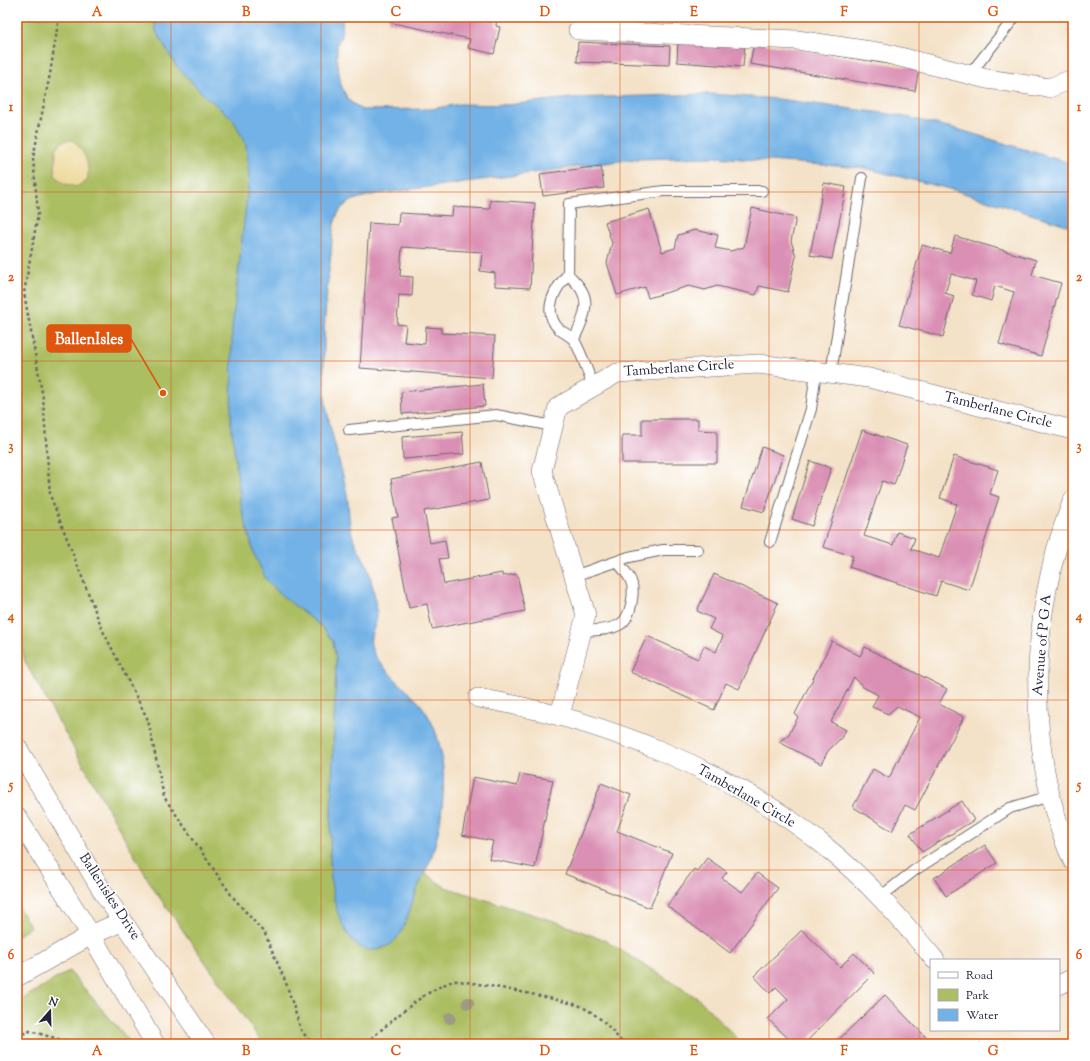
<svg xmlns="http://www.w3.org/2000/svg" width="1090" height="1061" font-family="'Sorts Mill Goudy',serif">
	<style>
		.green { fill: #acbe62; stroke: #67704e }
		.sand { fill: #eeda9e; stroke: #887e6c }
		.water { fill: #73b2e6; stroke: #4a6a90 }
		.building { fill: #da90b4 }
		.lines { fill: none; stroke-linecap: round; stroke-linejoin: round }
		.lane-casing { stroke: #6c656c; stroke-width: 12 }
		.street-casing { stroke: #6c656c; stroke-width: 20 }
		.path { stroke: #6c656c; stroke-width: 2.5; stroke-dasharray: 3 3; stroke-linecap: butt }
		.lane { stroke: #fff; stroke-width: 10 }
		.street { stroke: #fff; stroke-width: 19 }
		.tree { fill: #9f9a83 }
		.grid { fill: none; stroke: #de560e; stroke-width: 1; stroke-opacity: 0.55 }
		.labels { text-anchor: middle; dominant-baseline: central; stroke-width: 3; stroke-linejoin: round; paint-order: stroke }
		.street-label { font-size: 14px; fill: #22223b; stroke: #fff }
		.leader { fill: none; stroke: #de560e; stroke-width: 1.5 }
		.callout-dot { fill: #de560e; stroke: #fff; stroke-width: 1.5 }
		.callout { fill: #de560e; stroke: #de560e; stroke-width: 1.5 }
		.callout-label { font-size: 15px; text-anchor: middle; font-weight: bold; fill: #fff }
		.neatline { fill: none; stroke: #de560e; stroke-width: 1.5 }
		.grid-label { font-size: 13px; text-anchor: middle; font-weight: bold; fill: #de560e }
	</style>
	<rect width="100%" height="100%" fill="#fff"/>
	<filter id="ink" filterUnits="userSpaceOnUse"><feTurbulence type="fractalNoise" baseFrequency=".025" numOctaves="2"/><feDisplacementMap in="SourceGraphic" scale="8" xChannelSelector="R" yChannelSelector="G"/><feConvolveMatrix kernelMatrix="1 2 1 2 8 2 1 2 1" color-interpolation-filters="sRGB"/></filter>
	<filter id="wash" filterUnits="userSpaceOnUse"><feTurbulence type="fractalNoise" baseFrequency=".012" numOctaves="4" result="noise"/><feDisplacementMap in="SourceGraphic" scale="16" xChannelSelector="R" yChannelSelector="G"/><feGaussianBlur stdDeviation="0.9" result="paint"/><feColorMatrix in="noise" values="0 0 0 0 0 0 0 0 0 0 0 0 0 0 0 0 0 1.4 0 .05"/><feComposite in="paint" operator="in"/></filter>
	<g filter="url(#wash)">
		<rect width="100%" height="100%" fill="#f4e2c8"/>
		<path class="green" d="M 17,17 L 296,17 L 322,556 L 407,861 L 445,887 L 557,922 L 606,941 L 699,999 L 742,1044 L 263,1044 L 153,888 L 25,662 L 17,626 Z
			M 17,905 L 31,927 L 17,936 Z
			M 69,971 L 132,1044 L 17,1044 L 17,1002 Z"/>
		<path class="sand" d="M 73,140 C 84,151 91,165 87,181 L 76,187 L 63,183 L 55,175 L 56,149 L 63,141 Z"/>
		<path class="water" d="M 154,17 L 343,17 L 341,36 L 337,44 L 337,61 L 341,85 L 348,100 L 362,110 L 431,109 L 460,104 L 507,105 L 570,98 L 646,96 L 711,94 L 778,99 L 897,115 L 957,129 L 1073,164 L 1073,227 L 954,190 L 864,168 L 716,157 L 635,159 L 377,194 C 364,197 349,199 341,209 C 332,220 332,241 331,254 C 326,293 323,331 324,369 C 325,381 324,393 326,404 C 331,435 341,464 347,494 C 349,507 348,521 352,534 C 355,545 362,555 367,565 C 370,574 372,584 374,593 C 376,603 378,612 376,622 C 373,632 368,637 372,649 C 377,665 408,690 421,705 C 453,745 446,815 430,861 C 425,873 418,885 414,898 C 406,919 403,946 375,950 C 353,953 341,925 336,907 C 328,880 330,849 331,821 C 332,767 335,713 336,659 L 333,642 L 321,626 L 281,595 L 266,579 L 254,554 L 241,506 L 231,423 L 232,328 L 249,177 L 246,145 L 233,119 L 205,96 L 176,66 L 156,31 Z"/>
		<g id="blocks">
			<path class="building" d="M 389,17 L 497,17 L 496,26 L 500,27 L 494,54 L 468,48 L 470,39 L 388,22 Z
				M 678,39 L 745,44 L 743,67 L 677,62 Z
				M 578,42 L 670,46 L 669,65 L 577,62 Z
				M 754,42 L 919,69 L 915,91 L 750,64 Z
				M 601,166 L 604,188 L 543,196 L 540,174 Z
				M 824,183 L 846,187 L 832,259 L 810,255 Z
				M 490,200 L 535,203 L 530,288 L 495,286 L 495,273 L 480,271 L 482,252 L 402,247 L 400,276 L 413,277 L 412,296 L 399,295 L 397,324 L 406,325 L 404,342 L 425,344 L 426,327 L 441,328 L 441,333 L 495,336 L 492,378 L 360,368 L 369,223 L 398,225 L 399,213 L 452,216 L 453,207 L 490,209 Z
				M 752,208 L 796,218 L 791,241 L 796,256 L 788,292 L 759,286 L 756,295 L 717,286 L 705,290 L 689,286 L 648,298 L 645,287 L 617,295 L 607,263 L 612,243 L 605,222 L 649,209 L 662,252 L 675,248 L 678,235 L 695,230 L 718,235 L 715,248 L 731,251 L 744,247 Z
				M 955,236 L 1036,260 L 1032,275 L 1061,283 L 1041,356 L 999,344 L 1014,292 L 995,286 L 991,301 L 972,295 L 976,281 L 951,274 L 945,293 L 954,296 L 943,337 L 899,325 L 922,245 L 950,253 Z
				M 483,384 L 485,406 L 402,414 L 401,392 Z
				M 642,419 L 698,419 L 698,430 L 717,431 L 717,463 L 622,463 L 622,435 L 642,435 Z
				M 862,430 L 907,445 L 894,485 L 882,481 L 864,536 L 893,545 L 897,532 L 915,538 L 911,549 L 939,558 L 957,504 L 940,498 L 954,456 L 998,470 L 990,494 L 999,497 L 969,590 L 941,581 L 936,596 L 849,567 L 853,556 L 823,547 Z
				M 462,432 L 464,454 L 403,459 L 402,437 Z
				M 762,447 L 783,455 L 764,512 L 743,506 Z
				M 810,461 L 831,468 L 812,526 L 792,519 Z
				M 482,462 L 489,500 L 424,511 L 430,543 L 445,540 L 448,558 L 439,559 L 444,584 L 502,573 L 502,576 L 517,574 L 525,611 L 432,629 L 427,604 L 409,608 L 392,518 L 398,517 L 391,479 Z
				M 714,574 L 778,603 L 739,689 L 726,683 L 714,710 L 630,672 L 647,636 L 698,659 L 704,646 L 716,652 L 723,636 L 709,629 L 714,619 L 697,611 Z
				M 832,641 L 860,656 L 865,647 L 947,689 L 939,704 L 964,717 L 915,810 L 905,805 L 892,831 L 853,807 L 873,769 L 889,778 L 920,717 L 897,706 L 888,714 L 872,707 L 878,695 L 863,687 L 854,677 L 831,722 L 846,730 L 841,738 L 828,751 L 821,764 L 779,742 L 789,734 L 798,717 L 795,714 Z
				M 520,774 L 553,780 L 535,868 L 489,859 L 493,841 L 462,835 L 473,777 L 517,786 Z
				M 601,783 L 631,795 L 617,831 L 672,853 L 650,908 L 565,874 Z
				M 962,801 L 974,820 L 922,852 L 910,834 Z
				M 985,845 L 997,863 L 946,896 L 934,878 Z
				M 707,858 L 727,872 L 722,878 L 742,892 L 757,873 L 778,888 L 730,953 L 667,906 L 694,869 L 697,871 Z
				M 802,930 L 840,967 L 854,953 L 874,973 L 804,1044 L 794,1044 L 768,1019 L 788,999 L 776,987 L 770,993 L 754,976 Z
				M 885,995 L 914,1025 L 933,1044 L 837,1044 L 836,1042 Z"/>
		</g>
	</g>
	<g filter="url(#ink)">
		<use href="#blocks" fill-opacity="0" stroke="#6c656c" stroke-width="1"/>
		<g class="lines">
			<defs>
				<path id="lane" d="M 970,74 L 1015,17
					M 568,274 L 569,204 L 664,191 L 762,191
					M 574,339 C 580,326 591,306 582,291 C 579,285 573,280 568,274 C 554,290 541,312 560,330 C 564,333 569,335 573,339 C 579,345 589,376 593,386
					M 831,373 L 862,178
					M 349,430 L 496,415 L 553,426
					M 770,542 L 811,409 L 816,371
					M 574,576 L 629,557 L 663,550 L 698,550
					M 582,631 C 595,630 608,631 619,625 C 631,619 636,590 630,579 C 627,573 621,567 617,561
					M 880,897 L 915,870 L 1010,808 L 1050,796"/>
				<path id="street" d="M 578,30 L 797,40 L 884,53 L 987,79 L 1049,88 L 1073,79
					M 1073,500 C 1029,611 1023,752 1073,861
					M 478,698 C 597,718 732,770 826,847 C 867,880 901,919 935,960
					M 560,715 L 586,615 L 542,471 L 558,407 L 617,373 L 758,364 L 869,378 L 1073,430
					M 17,747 L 104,894 L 206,1044
					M 17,817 L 91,935 L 155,1044
					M 17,977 L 91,935 L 123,921
					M 1059,985 L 1073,978"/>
			</defs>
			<use href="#lane" class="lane-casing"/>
			<use href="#street" class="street-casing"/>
			<path class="path" d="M 59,17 L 50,74 L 33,158 L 38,214 L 24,293 L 43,398 L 50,495 L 103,631 L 148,720 L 164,797 L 232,896 L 265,934 L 286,983 L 301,1030 L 312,1044
				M 17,1036 L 30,1031 L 69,1042 L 71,1044
				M 361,1044 L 369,1040 C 395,1019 420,993 453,981 C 461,979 569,1001 580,1006 C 599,1015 611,1028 623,1044"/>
			<use href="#lane" class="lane"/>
			<use href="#street" class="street"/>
		</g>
		<g class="tree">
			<circle cx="468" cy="1003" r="6"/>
			<circle cx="450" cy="1018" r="6"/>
		</g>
	</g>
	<path class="grid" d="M 171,17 L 171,1044M 321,17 L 321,1044M 470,17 L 470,1044M 620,17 L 620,1044M 769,17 L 769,1044M 919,17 L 919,1044M 17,192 L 1073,192M 17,361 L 1073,361M 17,530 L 1073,530M 17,700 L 1073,700M 17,870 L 1073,870"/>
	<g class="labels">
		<g class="street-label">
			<text transform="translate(679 369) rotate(-4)">Tamberlane Circle</text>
			<text transform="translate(998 411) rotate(14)">Tamberlane Circle</text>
			<text transform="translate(1043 645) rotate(-85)">Avenue of P G A</text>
			<text transform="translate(746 797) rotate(30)">Tamberlane Circle</text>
			<text transform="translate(109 897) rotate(57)">Ballenisles Drive</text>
		</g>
	</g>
	<path class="leader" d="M163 393L131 339"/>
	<circle class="callout-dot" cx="163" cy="393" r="4"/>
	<rect class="callout" x="47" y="325" width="84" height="27" rx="4"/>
	<g class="callout-label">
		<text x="89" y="344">BallenIsles</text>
	</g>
	<rect width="1090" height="1061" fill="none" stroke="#fff" stroke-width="44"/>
	<rect x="930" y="959" width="130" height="72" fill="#ffffff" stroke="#a7a7b1"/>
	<rect x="938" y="972" width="20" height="6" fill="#ffffff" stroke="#a7a7b1"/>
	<text x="966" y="979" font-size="12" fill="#22223b">Road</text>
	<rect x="938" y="989" width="20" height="12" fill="#acbe62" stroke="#a7a7b1"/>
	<text x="966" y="999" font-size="12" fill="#22223b">Park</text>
	<rect x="938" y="1009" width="20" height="12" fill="#73b2e6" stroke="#a7a7b1"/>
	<text x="966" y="1019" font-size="12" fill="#22223b">Water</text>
	<g transform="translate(50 1011) rotate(20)" stroke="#ffffff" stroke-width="3" paint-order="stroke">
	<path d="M0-3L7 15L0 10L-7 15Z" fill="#22223b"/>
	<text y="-6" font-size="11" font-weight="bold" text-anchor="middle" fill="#22223b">N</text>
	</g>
	<rect x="22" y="22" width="1046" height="1017" class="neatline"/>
	<g class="grid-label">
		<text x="97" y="16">A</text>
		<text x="246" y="16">B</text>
		<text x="396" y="16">C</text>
		<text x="545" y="16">D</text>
		<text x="694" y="16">E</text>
		<text x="844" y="16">F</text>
		<text x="993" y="16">G</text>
		<text x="11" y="111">1</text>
		<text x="1079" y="111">1</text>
		<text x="11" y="281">2</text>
		<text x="1079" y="281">2</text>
		<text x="11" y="450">3</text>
		<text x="1079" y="450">3</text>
		<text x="11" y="620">4</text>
		<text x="1079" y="620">4</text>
		<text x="11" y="789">5</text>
		<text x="1079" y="789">5</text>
		<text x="11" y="959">6</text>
		<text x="1079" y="959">6</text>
		<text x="97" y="1055">A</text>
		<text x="246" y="1055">B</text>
		<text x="396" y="1055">C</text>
		<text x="545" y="1055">D</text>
		<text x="694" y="1055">E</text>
		<text x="844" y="1055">F</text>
		<text x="993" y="1055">G</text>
	</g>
</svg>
